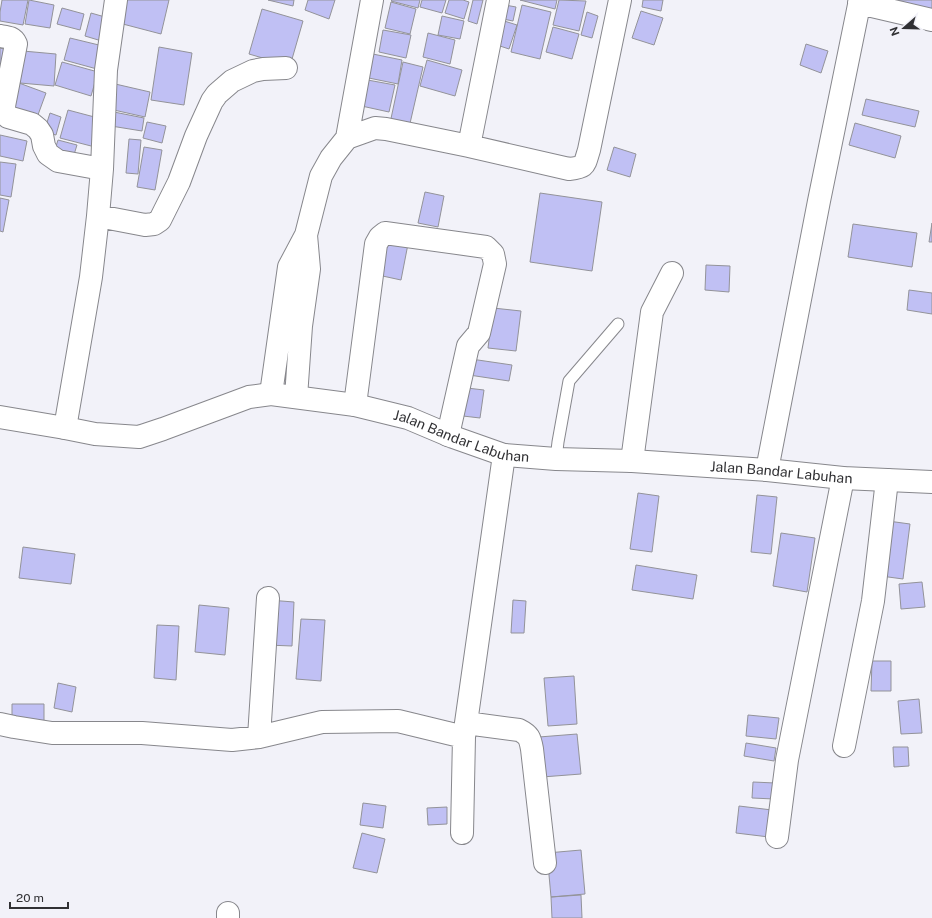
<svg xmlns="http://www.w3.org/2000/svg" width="932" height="918" font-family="'Public Sans',sans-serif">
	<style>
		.building { fill: #c0c0f4; stroke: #939399 }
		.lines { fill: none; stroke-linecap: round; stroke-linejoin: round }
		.lane-casing { stroke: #87878c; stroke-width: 13 }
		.street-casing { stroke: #87878c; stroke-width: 24 }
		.secondary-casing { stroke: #87878c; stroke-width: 24 }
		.lane { stroke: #fff; stroke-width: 11 }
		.street { stroke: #fff; stroke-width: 22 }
		.secondary { stroke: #fff; stroke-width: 22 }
		.labels { text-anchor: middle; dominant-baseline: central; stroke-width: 4; stroke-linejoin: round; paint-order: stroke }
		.street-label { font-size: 14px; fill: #313134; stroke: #f2f2f9 }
	</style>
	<rect width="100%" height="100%" fill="#f2f2f9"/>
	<path class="building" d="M 2,0 L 28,0 L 23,25 L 0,21 L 0,12 Z
		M 29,0 L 54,5 L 50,28 L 25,24 Z
		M 125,0 L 169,0 L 161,34 L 119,23 Z
		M 268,0 L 294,0 L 293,6 Z
		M 308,0 L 335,0 L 329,19 L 305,10 Z
		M 392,0 L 420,0 L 418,8 L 391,1 Z
		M 422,0 L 446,0 L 442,13 L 420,7 Z
		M 449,0 L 463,0 L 469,2 L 464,19 L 445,13 Z
		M 473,0 L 483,0 L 477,24 L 468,21 Z
		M 520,0 L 557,0 L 555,9 Z
		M 559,0 L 586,1 L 579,31 L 553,25 Z
		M 643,0 L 663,0 L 661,11 L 642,7 Z
		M 895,0 L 932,0 L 932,8 L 931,14 L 894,6 Z
		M 391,2 L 416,9 L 410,34 L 385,28 Z
		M 505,5 L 516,7 L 513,21 L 503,19 Z
		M 522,5 L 551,12 L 540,59 L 511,52 Z
		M 62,8 L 84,14 L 80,30 L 57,24 Z
		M 262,9 L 303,21 L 290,66 L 249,54 Z
		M 641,11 L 663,18 L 654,45 L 632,38 Z
		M 587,12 L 598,16 L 592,38 L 581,35 Z
		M 91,13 L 112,19 L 105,42 L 85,36 Z
		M 442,16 L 464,21 L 460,39 L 438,35 Z
		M 501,20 L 517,25 L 509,49 L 494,44 Z
		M 553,27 L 579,34 L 572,59 L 546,52 Z
		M 383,30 L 411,35 L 406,58 L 379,52 Z
		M 428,33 L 455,40 L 450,64 L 423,57 Z
		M 70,38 L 103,46 L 97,69 L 64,60 Z
		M 806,44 L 828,51 L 821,73 L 800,65 Z
		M 159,47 L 192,53 L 184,105 L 151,100 Z
		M 0,48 L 8,50 L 0,82 Z
		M 23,51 L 56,54 L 54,86 L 20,83 Z
		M 368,53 L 402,60 L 398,84 L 364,77 Z
		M 427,60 L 462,70 L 455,96 L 420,86 Z
		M 62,62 L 98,72 L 91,96 L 55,85 Z
		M 403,62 L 423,67 L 408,132 L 389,128 Z
		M 362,79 L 395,85 L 389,112 L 357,105 Z
		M 19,83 L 46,93 L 35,123 L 8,112 Z
		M 111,83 L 150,92 L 145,117 L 105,108 Z
		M 866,99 L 919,111 L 915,127 L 862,115 Z
		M 68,110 L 102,119 L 95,147 L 60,138 Z
		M 114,112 L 144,118 L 142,131 L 111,126 Z
		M 50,113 L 61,117 L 56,135 L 44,132 Z
		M 147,122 L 166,126 L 162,143 L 143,138 Z
		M 855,123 L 901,136 L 895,158 L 849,145 Z
		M 0,135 L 27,141 L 23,161 L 0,156 Z
		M 129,139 L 141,140 L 138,174 L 126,173 Z
		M 58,140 L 77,145 L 72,161 L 53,156 Z
		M 144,147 L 162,150 L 155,190 L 137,187 Z
		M 614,147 L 636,154 L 630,177 L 607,170 Z
		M 0,162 L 16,164 L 11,197 L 0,195 Z
		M 425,192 L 444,196 L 438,227 L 418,223 Z
		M 540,193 L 602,202 L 592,271 L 530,262 Z
		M 0,198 L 9,200 L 3,232 L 0,231 Z
		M 932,223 L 932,242 L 929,242 Z
		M 853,224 L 917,233 L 912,267 L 848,257 Z
		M 386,239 L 408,244 L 401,280 L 378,275 Z
		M 706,265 L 730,266 L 729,292 L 705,290 Z
		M 909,290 L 932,293 L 932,314 L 907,310 Z
		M 493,308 L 521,311 L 516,351 L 488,348 Z
		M 471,359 L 512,365 L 509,381 L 469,375 Z
		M 467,388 L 484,390 L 480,418 L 463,416 Z
		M 638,493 L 659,496 L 652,552 L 630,549 Z
		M 757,495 L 777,497 L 771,554 L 751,552 Z
		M 888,521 L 910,524 L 903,579 L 881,576 Z
		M 781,533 L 815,538 L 807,592 L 773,586 Z
		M 23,547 L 75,554 L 71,584 L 19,578 Z
		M 636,565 L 697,575 L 693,599 L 632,590 Z
		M 922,582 L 925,607 L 901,609 L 899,584 Z
		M 269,600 L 294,602 L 292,646 L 267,645 Z
		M 513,600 L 526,601 L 524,633 L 511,633 Z
		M 199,605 L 229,608 L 225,655 L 195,652 Z
		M 301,619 L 325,620 L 321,681 L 296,679 Z
		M 157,625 L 179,626 L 176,680 L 154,678 Z
		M 872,661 L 891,661 L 891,691 L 871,691 Z
		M 574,676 L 577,724 L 548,726 L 544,678 Z
		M 58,683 L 76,687 L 72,712 L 54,708 Z
		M 919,699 L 922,733 L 901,734 L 898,701 Z
		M 12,704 L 44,704 L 44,725 L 12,725 Z
		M 748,715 L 779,718 L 776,739 L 746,736 Z
		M 577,734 L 581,774 L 542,777 L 539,737 Z
		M 746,743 L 776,748 L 774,761 L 744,756 Z
		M 893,747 L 908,747 L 909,766 L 894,767 Z
		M 753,782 L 775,783 L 774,799 L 752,798 Z
		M 363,803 L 386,806 L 383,828 L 360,825 Z
		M 739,806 L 772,810 L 769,837 L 736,833 Z
		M 447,807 L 447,824 L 428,825 L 427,808 Z
		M 362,833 L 385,839 L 377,873 L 353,868 Z
		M 581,850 L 585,894 L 551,897 L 547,853 Z
		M 581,895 L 582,918 L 552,918 L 551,897 Z"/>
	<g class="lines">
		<defs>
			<path id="lane" d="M 556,459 L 558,442 L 569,381 L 618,324"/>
			<path id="street" d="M 859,3 L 932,20
				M 0,36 C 7,37 13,37 16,44 L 4,106 L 5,114 L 8,117 L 32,124 L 38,129 L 42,135 L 44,146 L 48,154 L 58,161 L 102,169
				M 347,138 L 372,0
				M 469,146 L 498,0
				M 98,216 L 145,225 L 154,224 L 160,220 L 179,182 L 196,136 L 212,101 L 217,94 L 232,81 L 253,71 L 263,69 L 286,68
				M 271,394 L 289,267 L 306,235 L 321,176 L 331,158 L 347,138 L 375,128 L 386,129 L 469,146 L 569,169 C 586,167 584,166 589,150 L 620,0
				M 296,397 L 301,326 L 309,269 L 306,235
				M 355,405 L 376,244 L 380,237 L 385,233 L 486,247 L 493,254 L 495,264 L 479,333 L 468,346 L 448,435
				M 65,428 L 91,277 L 98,216 L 102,169 L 106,70 L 116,0
				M 632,461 L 652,312 L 672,273
				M 767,470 L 819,201 L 860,0
				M 466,723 L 519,730 C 529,735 530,738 532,749 L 545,863
				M 0,724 L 14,727 L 52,733 L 142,733 L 232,740 L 259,737 L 322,722 L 398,721 L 464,737 L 504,455
				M 259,737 L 268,598
				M 844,746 L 873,601 L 887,480
				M 462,833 L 464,737
				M 777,837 L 787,760 L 843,478
				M 228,918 L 228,913"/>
			<g id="secondary">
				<path id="s1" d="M 0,417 L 65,428 L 95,434 L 139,437 L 163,429 L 249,397 L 271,394 L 355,405 L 408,418 L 453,437 L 504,455 L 556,459 L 632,461 L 767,470 L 843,478 L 932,482"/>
			</g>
		</defs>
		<use href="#lane" class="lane-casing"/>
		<use href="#street" class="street-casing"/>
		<use href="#secondary" class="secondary-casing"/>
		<use href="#lane" class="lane"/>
		<use href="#street" class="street"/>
		<use href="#secondary" class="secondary"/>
	</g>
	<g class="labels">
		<g class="street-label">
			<text stroke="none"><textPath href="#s1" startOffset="476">Jalan Bandar Labuhan</textPath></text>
			<text stroke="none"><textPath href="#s1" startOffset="800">Jalan Bandar Labuhan</textPath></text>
		</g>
	</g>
	<g transform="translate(904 28) rotate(250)" stroke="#f2f2f9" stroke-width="3" paint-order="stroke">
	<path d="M0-3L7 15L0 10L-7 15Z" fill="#313134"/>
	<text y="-6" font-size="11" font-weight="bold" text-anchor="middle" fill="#313134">N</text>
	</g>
	<path d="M10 902v6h58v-6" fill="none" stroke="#313134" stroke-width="2"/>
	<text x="16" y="902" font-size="12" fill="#313134" stroke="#f2f2f9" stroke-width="3" paint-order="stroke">20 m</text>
</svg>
